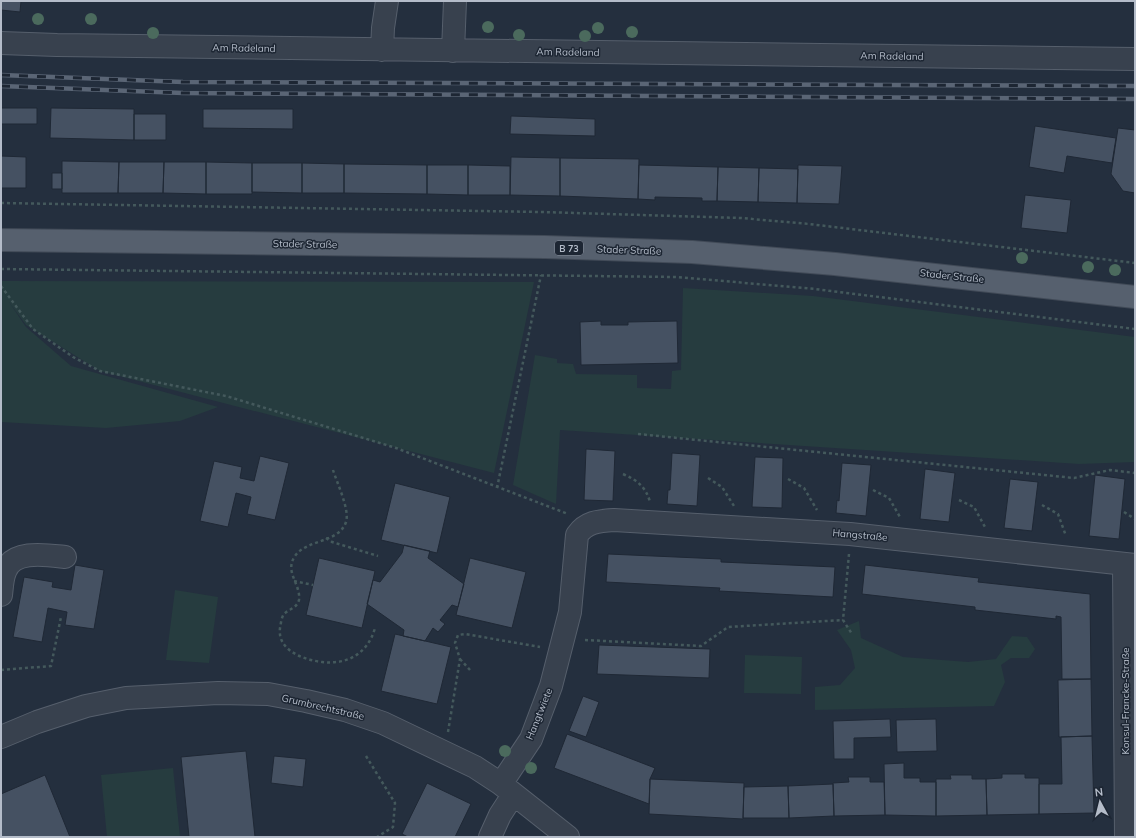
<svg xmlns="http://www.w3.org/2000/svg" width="1136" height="838" font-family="Mulish,sans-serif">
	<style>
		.green { fill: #263c3f }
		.building { fill: #455162; stroke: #1f2835 }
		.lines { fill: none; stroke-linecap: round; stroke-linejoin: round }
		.minor-casing { stroke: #565f6c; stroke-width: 24 }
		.major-casing { stroke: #414a57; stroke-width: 24 }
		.path { stroke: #44595c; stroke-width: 2.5; stroke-dasharray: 3 3; stroke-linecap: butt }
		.minor { stroke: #38414e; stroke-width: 22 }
		.major { stroke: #56606e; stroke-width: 22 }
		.rail-casing { stroke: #5a6575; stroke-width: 4.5 }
		.rail { stroke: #1d2633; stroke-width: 3; stroke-dasharray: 9; stroke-linecap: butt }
		.tree { fill: #4b6a5d }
		.labels { text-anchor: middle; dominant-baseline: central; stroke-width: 3; stroke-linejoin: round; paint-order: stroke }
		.shield { fill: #1d2633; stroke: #878f9c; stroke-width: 1 }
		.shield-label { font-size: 9px; font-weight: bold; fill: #b4bcc9 }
		.street-label { font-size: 10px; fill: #b4bcc9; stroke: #1d2633 }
	</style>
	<rect width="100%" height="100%" fill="#242f3e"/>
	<path class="green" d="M 1,281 L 534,282 L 494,473 L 100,371 L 26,325 L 9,302 L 26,327 L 71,366 L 218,407 L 180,421 L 106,428 L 1,422 Z
		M 683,288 L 813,296 L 1135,337 L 1135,462 L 1079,464 L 560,430 L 556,504 L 513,485 L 535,355 L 557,359 L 557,363 L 573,364 L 576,374 L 637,375 L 637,388 L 671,389 L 672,371 L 681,370 Z
		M 175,590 L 218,597 L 209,663 L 166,660 Z
		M 859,621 L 861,638 L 903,657 L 968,662 L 996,659 L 1012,636 L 1027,637 L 1035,649 L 1029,658 L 1011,658 L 1001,665 L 1005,682 L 994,706 L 815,710 L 815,687 L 840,685 L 855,668 L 851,650 L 837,630 Z
		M 745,655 L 802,657 L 801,694 L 744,693 Z
		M 173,768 L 180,837 L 107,837 L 101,775 Z"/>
	<path class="building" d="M 1,1 L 21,1 L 20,12 L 1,10 Z
		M 1,108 L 37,108 L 37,124 L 1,124 Z
		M 51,108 L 134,109 L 134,140 L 50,138 Z
		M 203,109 L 293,109 L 293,129 L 203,128 Z
		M 134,114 L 166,114 L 166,140 L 134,140 Z
		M 511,116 L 595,119 L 595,136 L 510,134 Z
		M 1035,126 L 1116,138 L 1112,163 L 1067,156 L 1064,173 L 1029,167 Z
		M 1118,128 L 1135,130 L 1135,193 L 1123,191 L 1111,174 Z
		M 1,156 L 26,157 L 26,188 L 1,188 Z
		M 511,157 L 560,158 L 560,196 L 510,195 Z
		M 560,158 L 639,159 L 638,199 L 560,196 Z
		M 62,161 L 119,162 L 118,193 L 62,193 Z
		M 119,162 L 164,162 L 163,193 L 118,193 Z
		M 164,162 L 206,162 L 206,194 L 163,193 Z
		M 206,162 L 252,163 L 252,194 L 206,194 Z
		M 252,163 L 302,163 L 302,193 L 252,192 Z
		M 302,163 L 344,164 L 344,193 L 302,193 Z
		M 344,164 L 427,165 L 427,194 L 344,193 Z
		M 427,165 L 468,165 L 468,195 L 427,194 Z
		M 468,165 L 510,166 L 510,195 L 468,195 Z
		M 639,165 L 718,167 L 717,201 L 702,201 L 702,198 L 655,197 L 655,200 L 638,199 Z
		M 798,165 L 842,166 L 839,204 L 797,203 Z
		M 718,167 L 759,168 L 758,202 L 717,201 Z
		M 759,168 L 798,169 L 797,203 L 758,202 Z
		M 52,173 L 62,173 L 62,189 L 52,189 Z
		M 1025,195 L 1071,200 L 1067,233 L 1021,228 Z
		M 601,321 L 601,325 L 628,325 L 628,322 L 677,321 L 678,363 L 581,365 L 580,322 Z
		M 586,449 L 615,451 L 613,501 L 584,500 Z
		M 672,453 L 700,455 L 697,506 L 667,504 L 668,490 L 670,490 Z
		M 260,456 L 289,463 L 275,520 L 247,514 L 251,497 L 236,493 L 228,527 L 200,521 L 214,461 L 242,467 L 240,478 L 254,481 Z
		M 755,457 L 783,458 L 782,508 L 752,507 Z
		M 842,463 L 871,465 L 866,516 L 836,513 L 837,500 L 839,501 Z
		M 925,469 L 955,473 L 949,522 L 920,519 Z
		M 1095,475 L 1125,479 L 1119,539 L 1089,536 Z
		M 1010,479 L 1038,482 L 1032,531 L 1004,528 Z
		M 395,483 L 450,497 L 437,553 L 381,540 Z
		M 404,545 L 430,551 L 428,558 L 464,584 L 458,607 L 452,605 L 440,620 L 445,624 L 438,632 L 433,628 L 425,641 L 403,636 L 404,630 L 367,604 L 373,580 L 380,582 L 402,553 Z
		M 608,554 L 721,559 L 721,562 L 835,567 L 833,597 L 719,591 L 720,588 L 606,582 Z
		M 319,558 L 375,571 L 362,628 L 306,615 Z
		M 470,558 L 526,572 L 512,628 L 456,615 Z
		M 75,565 L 104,570 L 94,629 L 65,625 L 67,612 L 48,608 L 42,642 L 13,637 L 24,577 L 53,582 L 52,587 L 71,590 Z
		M 865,565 L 979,578 L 978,582 L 1090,594 L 1091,679 L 1062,679 L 1061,617 L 1056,616 L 1056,619 L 975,610 L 975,607 L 862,594 Z
		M 395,634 L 451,647 L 437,704 L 381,691 Z
		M 599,645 L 710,649 L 709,678 L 597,674 Z
		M 1091,679 L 1092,736 L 1059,737 L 1058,680 Z
		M 583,696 L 599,702 L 586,737 L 569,731 Z
		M 890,719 L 891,737 L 854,738 L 854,759 L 834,759 L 833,721 Z
		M 936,719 L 937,751 L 897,752 L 896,720 Z
		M 567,734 L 655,768 L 650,779 L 649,804 L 554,768 Z
		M 1092,736 L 1094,813 L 1039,814 L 1039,784 L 1062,784 L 1061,737 Z
		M 246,751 L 255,837 L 189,837 L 181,757 Z
		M 274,756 L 306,759 L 303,787 L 271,783 Z
		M 904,763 L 904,778 L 920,778 L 920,782 L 936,782 L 936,816 L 885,815 L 884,764 Z
		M 1002,774 L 1025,774 L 1025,778 L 1039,778 L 1039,814 L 987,815 L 986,779 L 1002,778 Z
		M 45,775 L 70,837 L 1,837 L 1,794 Z
		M 950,775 L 972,775 L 972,779 L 986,779 L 987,815 L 936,816 L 936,779 L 951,779 Z
		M 848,777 L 870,777 L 870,782 L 884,782 L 885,815 L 834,816 L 833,783 L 849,782 Z
		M 650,779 L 744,783 L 743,819 L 649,814 Z
		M 427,783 L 471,804 L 455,837 L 408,837 L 402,834 Z
		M 833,784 L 834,816 L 789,818 L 788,786 Z
		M 788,786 L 789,818 L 743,818 L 744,787 Z"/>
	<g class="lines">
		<defs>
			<path id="minor" d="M 1,43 L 57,45 L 1135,59
				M 382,50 L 383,28 L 387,1
				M 453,51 L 455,1
				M 1124,565 L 1126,837
				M 1,595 C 2,588 2,579 5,572 C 12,549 47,555 65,557
				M 1,737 L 37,722 L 86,706 L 126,698 L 218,693 L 268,694 L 306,701 L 345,710 L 383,723 L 475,767 L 501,784 L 568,837
				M 501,784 L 531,739 L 551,686 L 570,612 L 577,535 C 586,522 598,521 614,520 L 850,534 L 1135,565
				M 490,837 L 500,815 L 513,795"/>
			<path id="major" d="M 1,240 L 545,247 L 692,252 L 835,264 L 1135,297"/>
		</defs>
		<use href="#minor" class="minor-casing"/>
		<use href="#major" class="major-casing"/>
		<path class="path" d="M 1,203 L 542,212 L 741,218 L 809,224 L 1135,263
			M 1,269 L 677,277 L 815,289 L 1135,329
			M 1,286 L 33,329 L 73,357 L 100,371 L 226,396 L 396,448 L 568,514
			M 638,434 L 1074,478 L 1110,470 L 1135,473
			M 333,470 C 337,483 350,510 346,522 C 339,543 307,539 295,556 C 284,572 301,584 299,600 C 297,608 289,609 284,614 C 281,618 281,624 280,628 C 277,651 305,660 322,662 C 348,665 368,653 375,628
			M 623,474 C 637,480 646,487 650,502
			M 708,478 L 722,487 L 734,506
			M 788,479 L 804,488 L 817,510
			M 497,488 L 541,275
			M 873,490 L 889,498 L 900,517
			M 959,500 L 974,507 L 985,527
			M 1042,505 L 1058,514 L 1066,536
			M 1124,512 L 1135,519
			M 326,538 L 332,542 L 378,556
			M 849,554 L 843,620 L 852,634
			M 294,581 L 313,585
			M 585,640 L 701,646 L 728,627 L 843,620
			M 460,659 L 470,670
			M 1,670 L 51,666 L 61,617
			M 448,732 L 460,659 L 455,643 L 458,635 L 465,634 L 540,647
			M 366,756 L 395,803 L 393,827 L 377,837"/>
		<use href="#minor" class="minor"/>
		<use href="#major" class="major"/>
		<defs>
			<path id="rail" d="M 1,75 L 183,82 L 1135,86
				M 1,86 L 183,93 L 1135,99"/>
		</defs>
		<use href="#rail" class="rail-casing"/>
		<use href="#rail" class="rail"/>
	</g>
	<g class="tree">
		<circle cx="38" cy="19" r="6"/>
		<circle cx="91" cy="19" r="6"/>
		<circle cx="488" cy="27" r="6"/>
		<circle cx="598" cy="28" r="6"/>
		<circle cx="632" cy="32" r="6"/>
		<circle cx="153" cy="33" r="6"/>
		<circle cx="519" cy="35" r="6"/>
		<circle cx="585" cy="36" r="6"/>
		<circle cx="1022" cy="258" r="6"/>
		<circle cx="1088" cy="267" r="6"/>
		<circle cx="1115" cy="270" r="6"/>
		<circle cx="505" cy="751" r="6"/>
		<circle cx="531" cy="768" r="6"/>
	</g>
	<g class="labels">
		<rect class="shield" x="555" y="241" width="28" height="14" rx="3"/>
		<g class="shield-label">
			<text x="569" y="248">B 73</text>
		</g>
		<g class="street-label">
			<text transform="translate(244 48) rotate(1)">Am Radeland</text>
			<text transform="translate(568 52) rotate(1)">Am Radeland</text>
			<text transform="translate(892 56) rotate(1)">Am Radeland</text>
			<text transform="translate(305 244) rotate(1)">Stader Straße</text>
			<text transform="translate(629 250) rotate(2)">Stader Straße</text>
			<text transform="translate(952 276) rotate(6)">Stader Straße</text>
			<text transform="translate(860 535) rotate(5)">Hangstraße</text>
			<text transform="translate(1125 701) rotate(-90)">Konsul-Francke-Straße</text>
			<text transform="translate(323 707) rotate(13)">Grumbrechtstraße</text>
			<text transform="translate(539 714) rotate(-68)">Hangtwiete</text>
		</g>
	</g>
	<rect width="1136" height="838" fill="none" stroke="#b4bcc9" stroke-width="4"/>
	<g transform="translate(1100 802) rotate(353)" stroke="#1d2633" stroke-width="3" paint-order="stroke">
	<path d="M0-3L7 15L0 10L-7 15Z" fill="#b4bcc9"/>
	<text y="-6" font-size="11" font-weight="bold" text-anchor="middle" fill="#b4bcc9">N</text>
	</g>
</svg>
